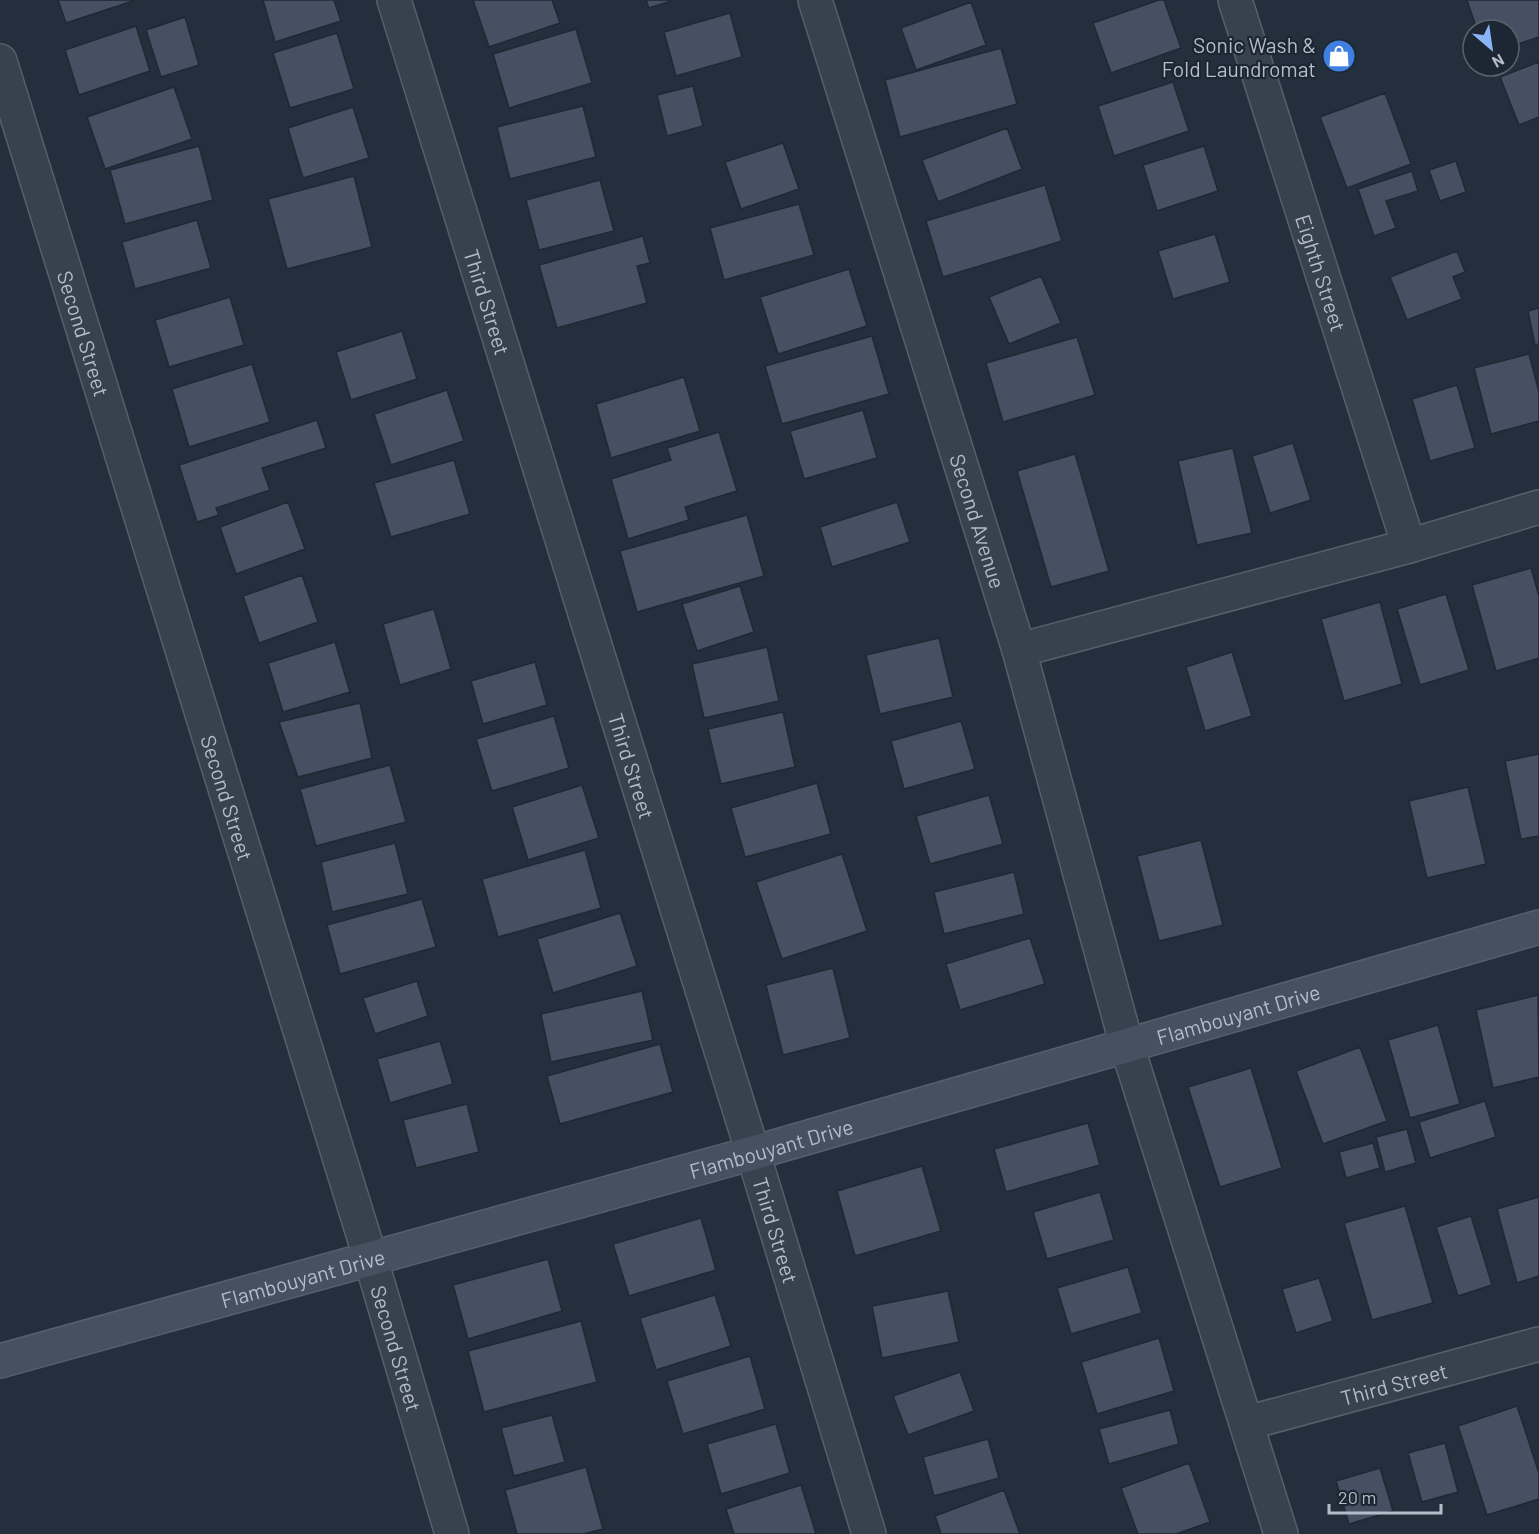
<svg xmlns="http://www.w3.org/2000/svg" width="1539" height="1534" font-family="Barlow,sans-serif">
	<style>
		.building { fill: #455162; stroke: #1f2835; stroke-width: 1.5 }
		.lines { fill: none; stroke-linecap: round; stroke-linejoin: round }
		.street-casing { stroke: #565f6c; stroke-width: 36 }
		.secondary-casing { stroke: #565f6c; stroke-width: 36 }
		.street { stroke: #38414e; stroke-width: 33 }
		.secondary { stroke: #465061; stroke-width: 33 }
		.labels { text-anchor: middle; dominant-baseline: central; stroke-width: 4.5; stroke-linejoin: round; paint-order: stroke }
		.poi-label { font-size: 21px; fill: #b4bcc9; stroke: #1d2633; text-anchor: end }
		.street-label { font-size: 21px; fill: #b4bcc9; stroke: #1d2633 }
	</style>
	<rect width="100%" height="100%" fill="#242f3e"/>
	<path class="building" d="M 58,0 L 133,0 L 133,1 L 66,23 Z
		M 263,0 L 334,0 L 341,21 L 275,42 Z
		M 473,0 L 552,0 L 560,23 L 489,47 Z
		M 646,0 L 674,0 L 649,8 Z
		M 1159,0 L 1164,0 L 1181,48 L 1111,73 L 1093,23 Z
		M 1467,0 L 1539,0 L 1539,37 L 1509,47 L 1509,30 L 1477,30 Z
		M 971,2 L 986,45 L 916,70 L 901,28 Z
		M 730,13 L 742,57 L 676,76 L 664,32 Z
		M 185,17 L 199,65 L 161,77 L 146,30 Z
		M 136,26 L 150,71 L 79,95 L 65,50 Z
		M 576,29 L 592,83 L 509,108 L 493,54 Z
		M 337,33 L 354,89 L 290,108 L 273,53 Z
		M 1001,48 L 1017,104 L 900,137 L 885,80 Z
		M 1539,62 L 1539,117 L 1519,125 L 1500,77 Z
		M 1173,82 L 1189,131 L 1114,156 L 1098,106 Z
		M 693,86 L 703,126 L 667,136 L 657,95 Z
		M 174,87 L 192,139 L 105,169 L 87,117 Z
		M 1385,93 L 1411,164 L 1347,188 L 1320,117 Z
		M 583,106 L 596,157 L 510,179 L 497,127 Z
		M 353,107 L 369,158 L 303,178 L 288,128 Z
		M 1007,128 L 1022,169 L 938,202 L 922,160 Z
		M 783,143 L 799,189 L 741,209 L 725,162 Z
		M 199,146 L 213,200 L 125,224 L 110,170 Z
		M 1204,146 L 1218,191 L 1157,211 L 1143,165 Z
		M 1456,161 L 1466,192 L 1440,201 L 1429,170 Z
		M 1412,171 L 1418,191 L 1386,201 L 1396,228 L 1374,236 L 1358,189 Z
		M 354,176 L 372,247 L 287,269 L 268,199 Z
		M 600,180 L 614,231 L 539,250 L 526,200 Z
		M 1045,185 L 1062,241 L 943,277 L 926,221 Z
		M 799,204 L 814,255 L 724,280 L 710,228 Z
		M 197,220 L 211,268 L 135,289 L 122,242 Z
		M 1215,234 L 1230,282 L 1173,299 L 1158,251 Z
		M 643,236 L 650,263 L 637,266 L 647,303 L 557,328 L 539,265 Z
		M 1457,251 L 1465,272 L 1453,277 L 1462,299 L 1407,320 L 1390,277 Z
		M 849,269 L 867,326 L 778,354 L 760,297 Z
		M 1041,276 L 1061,323 L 1009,344 L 989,297 Z
		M 230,297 L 244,345 L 169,367 L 155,320 Z
		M 1539,308 L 1539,344 L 1535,345 L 1528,311 Z
		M 402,331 L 417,379 L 351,400 L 336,352 Z
		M 872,336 L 889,394 L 782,424 L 765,366 Z
		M 1077,337 L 1095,395 L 1003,422 L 986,363 Z
		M 1529,354 L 1539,392 L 1539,421 L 1491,434 L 1474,368 Z
		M 252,364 L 270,422 L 189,447 L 172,389 Z
		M 684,377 L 700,431 L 611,458 L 596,404 Z
		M 1457,385 L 1475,448 L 1430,461 L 1412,399 Z
		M 447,390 L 464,441 L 391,465 L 374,414 Z
		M 863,410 L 877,458 L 804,479 L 790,431 Z
		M 317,420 L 326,448 L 262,468 L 270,490 L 216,508 L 219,515 L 197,522 L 179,465 Z
		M 719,432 L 737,491 L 685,507 L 689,520 L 628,539 L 611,479 L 671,460 L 667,448 Z
		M 1293,443 L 1311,500 L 1270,513 L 1252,456 Z
		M 1233,448 L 1252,533 L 1197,545 L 1178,461 Z
		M 1075,454 L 1109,571 L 1051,587 L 1017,471 Z
		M 454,460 L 470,514 L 391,537 L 374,483 Z
		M 288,502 L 305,549 L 236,574 L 220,527 Z
		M 897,502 L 910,542 L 832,567 L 820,527 Z
		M 747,515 L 764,576 L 637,612 L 620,551 Z
		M 1531,568 L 1539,596 L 1539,658 L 1496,671 L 1472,585 Z
		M 302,575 L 318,622 L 259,643 L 243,596 Z
		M 740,586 L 754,632 L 697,651 L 682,604 Z
		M 1446,594 L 1469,670 L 1420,685 L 1397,609 Z
		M 1380,602 L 1402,684 L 1344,701 L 1321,619 Z
		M 434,609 L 451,669 L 400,685 L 383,624 Z
		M 939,638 L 953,697 L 880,714 L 866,655 Z
		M 335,642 L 350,692 L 283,712 L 268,663 Z
		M 767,647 L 779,701 L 704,718 L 692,664 Z
		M 1232,652 L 1252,716 L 1205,731 L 1186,667 Z
		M 535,662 L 547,705 L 483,724 L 471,681 Z
		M 360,703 L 372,758 L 298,777 L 279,722 Z
		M 783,712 L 795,767 L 721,784 L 708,729 Z
		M 554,716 L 569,768 L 492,791 L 476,739 Z
		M 961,721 L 975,769 L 904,789 L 891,741 Z
		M 1539,754 L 1539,836 L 1521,839 L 1505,761 Z
		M 390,765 L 406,822 L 316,846 L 300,789 Z
		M 817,783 L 831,834 L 745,857 L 731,808 Z
		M 582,785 L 599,838 L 528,860 L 512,807 Z
		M 1468,787 L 1486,864 L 1427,878 L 1409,801 Z
		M 989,795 L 1003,844 L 930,864 L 916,816 Z
		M 1201,840 L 1223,925 L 1159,941 L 1137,856 Z
		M 395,843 L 408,894 L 332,912 L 321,862 Z
		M 585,850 L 601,908 L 498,937 L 482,879 Z
		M 842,854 L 867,931 L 782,959 L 756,882 Z
		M 1014,872 L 1024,914 L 944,934 L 934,892 Z
		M 422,899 L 436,947 L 340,974 L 327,925 Z
		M 620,913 L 637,966 L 553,993 L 537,939 Z
		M 1030,938 L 1045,984 L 960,1010 L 946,964 Z
		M 833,968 L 850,1038 L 783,1055 L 766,985 Z
		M 417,981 L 428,1016 L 375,1034 L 363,998 Z
		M 642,991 L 653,1040 L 551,1062 L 541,1014 Z
		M 1538,995 L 1539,1077 L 1493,1088 L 1476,1010 Z
		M 1438,1025 L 1460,1104 L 1410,1118 L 1388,1040 Z
		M 440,1041 L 453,1084 L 390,1103 L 377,1059 Z
		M 660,1044 L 673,1092 L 560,1124 L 547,1076 Z
		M 1360,1047 L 1387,1121 L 1323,1144 L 1296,1071 Z
		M 1251,1068 L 1282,1168 L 1220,1187 L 1188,1087 Z
		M 1485,1101 L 1496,1137 L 1430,1158 L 1419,1122 Z
		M 467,1104 L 479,1152 L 416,1168 L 403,1120 Z
		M 1088,1123 L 1100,1165 L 1006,1192 L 994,1149 Z
		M 1407,1129 L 1416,1163 L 1385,1172 L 1376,1137 Z
		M 1373,1143 L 1380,1168 L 1346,1178 L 1339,1152 Z
		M 922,1166 L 941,1231 L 855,1256 L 837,1191 Z
		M 1100,1192 L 1114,1240 L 1047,1259 L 1033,1212 Z
		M 1539,1197 L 1539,1276 L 1517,1283 L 1497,1209 Z
		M 1405,1206 L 1433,1303 L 1372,1320 L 1344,1223 Z
		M 1471,1216 L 1492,1285 L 1458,1296 L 1436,1227 Z
		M 701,1218 L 716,1270 L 629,1296 L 613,1244 Z
		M 548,1259 L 562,1311 L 468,1339 L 453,1285 Z
		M 1128,1267 L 1142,1313 L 1071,1334 L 1057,1288 Z
		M 1319,1278 L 1333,1321 L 1296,1333 L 1282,1289 Z
		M 948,1291 L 959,1342 L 882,1358 L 872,1306 Z
		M 715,1295 L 731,1346 L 656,1370 L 640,1318 Z
		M 581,1321 L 597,1382 L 484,1412 L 468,1351 Z
		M 1159,1338 L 1174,1391 L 1097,1414 L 1081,1362 Z
		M 750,1356 L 765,1409 L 683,1434 L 667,1381 Z
		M 960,1372 L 974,1411 L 908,1435 L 893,1396 Z
		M 1517,1406 L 1539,1473 L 1539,1499 L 1487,1515 L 1458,1426 Z
		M 1170,1410 L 1179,1444 L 1109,1464 L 1099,1429 Z
		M 552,1415 L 565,1462 L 514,1476 L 501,1428 Z
		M 776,1424 L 790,1473 L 721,1494 L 707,1444 Z
		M 988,1439 L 999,1478 L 934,1496 L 923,1457 Z
		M 1445,1443 L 1458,1492 L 1422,1502 L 1408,1453 Z
		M 1189,1463 L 1210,1522 L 1176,1534 L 1138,1534 L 1121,1488 Z
		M 586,1467 L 603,1529 L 583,1534 L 517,1534 L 505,1490 Z
		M 1380,1468 L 1393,1511 L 1349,1524 L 1336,1481 Z
		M 801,1485 L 816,1534 L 734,1534 L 726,1509 Z
		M 1004,1490 L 1020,1534 L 941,1534 L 935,1516 Z"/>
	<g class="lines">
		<defs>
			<g id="street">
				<path id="s1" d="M 394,0 L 753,1153 L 869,1534"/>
				<path id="s2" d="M 815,0 L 1019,650 L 1127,1046 L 1281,1534"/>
				<path id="s3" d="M 1235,0 L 1409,546"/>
				<path id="s4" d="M 0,61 L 371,1260 L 452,1534"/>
				<path d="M 1019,650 L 1409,546 L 1539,507"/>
				<path id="s5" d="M 1247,1423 L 1539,1344"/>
			</g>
			<g id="secondary">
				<path id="s6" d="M 0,1361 L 753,1153 L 1539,927"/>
			</g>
		</defs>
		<use href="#street" class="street-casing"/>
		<use href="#secondary" class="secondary-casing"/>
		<use href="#street" class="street"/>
		<use href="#secondary" class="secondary"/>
	</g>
	<defs>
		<symbol id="shop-disc" viewBox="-11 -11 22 22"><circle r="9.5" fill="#3f7fe0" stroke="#1d2633"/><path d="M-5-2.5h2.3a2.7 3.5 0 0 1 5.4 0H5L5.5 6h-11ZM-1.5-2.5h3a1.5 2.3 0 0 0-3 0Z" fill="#fff"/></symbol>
	</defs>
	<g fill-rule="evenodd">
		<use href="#shop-disc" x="1320" y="37" width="38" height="38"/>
	</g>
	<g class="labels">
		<g class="poi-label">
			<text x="1316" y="44">Sonic Wash &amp;<tspan x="1316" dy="24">Fold Laundromat</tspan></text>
		</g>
		<g class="street-label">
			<text stroke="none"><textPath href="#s3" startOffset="286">Eighth Street</textPath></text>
			<text stroke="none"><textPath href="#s1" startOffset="316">Third Street</textPath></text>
			<text stroke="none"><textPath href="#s4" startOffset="285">Second Street</textPath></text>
			<text stroke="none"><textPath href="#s2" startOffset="546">Second Avenue</textPath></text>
			<text stroke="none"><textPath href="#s1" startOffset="802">Third Street</textPath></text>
			<text stroke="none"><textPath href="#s4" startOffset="771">Second Street</textPath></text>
			<text stroke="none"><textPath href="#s6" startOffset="1286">Flambouyant Drive</textPath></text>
			<text stroke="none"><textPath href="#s6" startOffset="800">Flambouyant Drive</textPath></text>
			<text stroke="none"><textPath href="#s1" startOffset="1288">Third Street</textPath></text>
			<text stroke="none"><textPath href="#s6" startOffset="314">Flambouyant Drive</textPath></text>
			<text stroke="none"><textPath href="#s4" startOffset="1347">Second Street</textPath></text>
			<text stroke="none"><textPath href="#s5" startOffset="152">Third Street</textPath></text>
		</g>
	</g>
	<g transform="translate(1491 48) rotate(151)"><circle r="28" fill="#1d2633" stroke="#59626f" stroke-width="1.5"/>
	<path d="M0-4.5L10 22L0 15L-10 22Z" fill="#8ab4f8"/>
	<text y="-9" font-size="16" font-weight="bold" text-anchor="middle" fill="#b4bcc9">N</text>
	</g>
	<path d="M1329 1504v9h112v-9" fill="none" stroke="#b4bcc9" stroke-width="3"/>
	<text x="1338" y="1504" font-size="18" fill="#b4bcc9" stroke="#1d2633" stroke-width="4.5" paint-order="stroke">20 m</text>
</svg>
